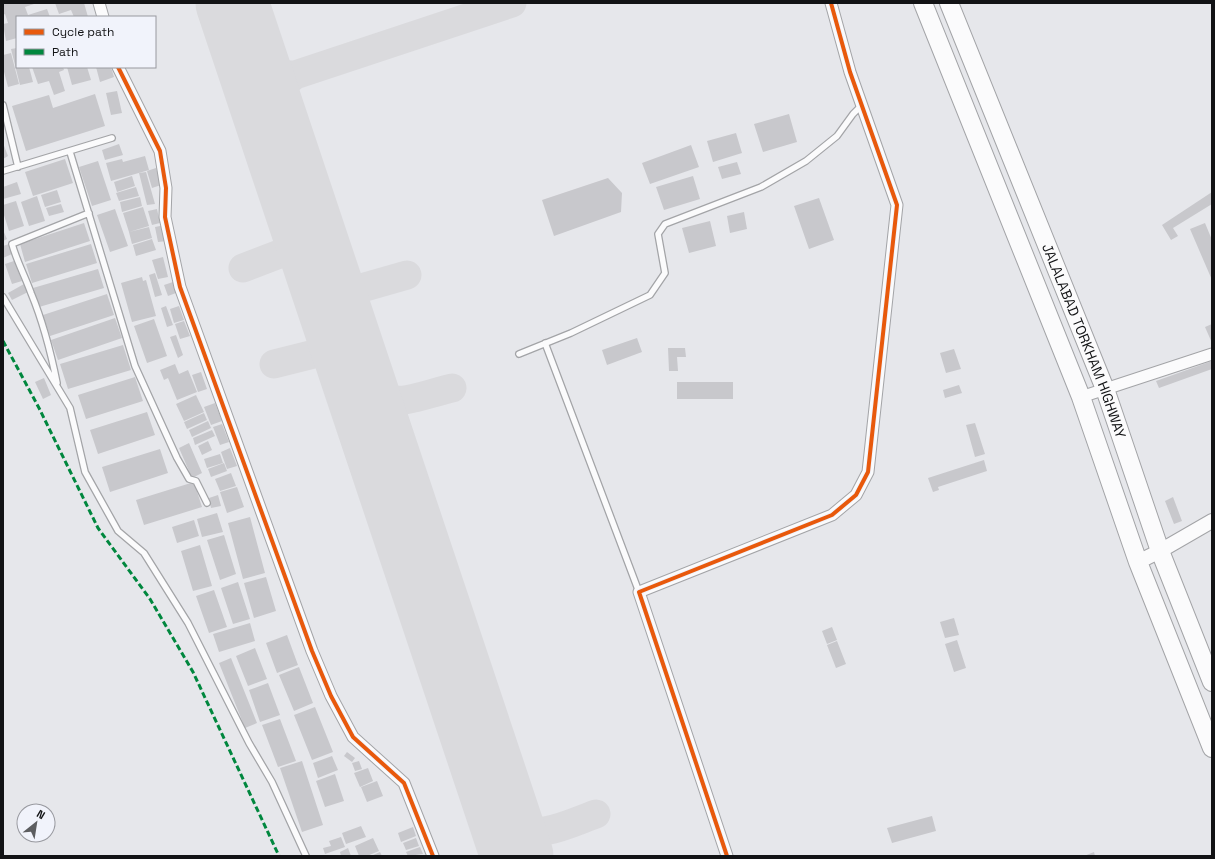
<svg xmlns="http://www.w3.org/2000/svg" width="1215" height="859" font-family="'Space Grotesk',sans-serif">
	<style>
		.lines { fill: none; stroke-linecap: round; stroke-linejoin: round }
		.taxiway { stroke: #dadadd; stroke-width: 29 }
		.runway { stroke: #dadadd; stroke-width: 73 }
		.building { fill: #c8c8cc }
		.service-casing { stroke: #a3a4a7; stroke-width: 8 }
		.minor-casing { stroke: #a3a4a7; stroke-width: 13 }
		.tertiary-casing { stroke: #a3a4a7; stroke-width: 16 }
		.trunk-casing { stroke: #a3a4a7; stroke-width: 20 }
		.service { stroke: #fbfbfc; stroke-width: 5.5 }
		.minor { stroke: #fbfbfc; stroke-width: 11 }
		.tertiary { stroke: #fbfbfc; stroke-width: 14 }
		.trunk { stroke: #fbfbfc; stroke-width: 18 }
		.quiet { stroke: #00873e; stroke-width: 3; stroke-dasharray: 6 3; stroke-linecap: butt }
		.cycleway-casing { stroke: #f1f3fb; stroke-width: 6 }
		.cycleway { stroke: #e8590c; stroke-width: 4 }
		.labels { text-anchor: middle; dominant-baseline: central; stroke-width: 3.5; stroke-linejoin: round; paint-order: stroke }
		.street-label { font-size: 14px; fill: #121315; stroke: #f1f3fb }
	</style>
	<rect width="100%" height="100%" fill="#e6e7eb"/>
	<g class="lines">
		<path class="taxiway" d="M 247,50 C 260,66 272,76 295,75 L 512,3
			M 276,135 C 271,107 271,93 295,75
			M 243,268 L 311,242
			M 330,297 L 407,275
			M 351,361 C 386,415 397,402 452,388
			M 274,364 L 346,346
			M 388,468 C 382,437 377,427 400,401
			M 497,798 C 502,807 506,818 514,825 C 533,843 575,821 596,814
			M 525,856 C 526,845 534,839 542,832"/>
		<path class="runway" d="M 232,3 L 517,856"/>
	</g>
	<path class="building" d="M 3,3 L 37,3 L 25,7 L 28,15 L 47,9 L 50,17 L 17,17 L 17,38 L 6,41 L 3,24 L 8,23 L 5,14 L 3,15 Z
		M 55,3 L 84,3 L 88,17 L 74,17 L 71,10 L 59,14 Z
		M 17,48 L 17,67 L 29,67 L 33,82 L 20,85 L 11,49 Z
		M 11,53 L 19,84 L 8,87 L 3,68 L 3,55 Z
		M 32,67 L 63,67 L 64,70 L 59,72 L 65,91 L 54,95 L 49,81 L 38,84 Z
		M 67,67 L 87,67 L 91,80 L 72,85 Z
		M 96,67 L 111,67 L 114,77 L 100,82 Z
		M 117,91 L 122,113 L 111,115 L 106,93 Z
		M 95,94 L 105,126 L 26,151 L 12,106 L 49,95 L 53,108 Z
		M 789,114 L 797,142 L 763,152 L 754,124 Z
		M 736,133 L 742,153 L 713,162 L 707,141 Z
		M 3,143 L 8,156 L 3,159 Z
		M 119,144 L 123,155 L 105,160 L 102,150 Z
		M 691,145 L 699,167 L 650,184 L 642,163 Z
		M 145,156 L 149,170 L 111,181 L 106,163 L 122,159 L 123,162 Z
		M 65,159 L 73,183 L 33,196 L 25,172 Z
		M 98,161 L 111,200 L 92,206 L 79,167 Z
		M 737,162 L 741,174 L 722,179 L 718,167 Z
		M 156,168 L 161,185 L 152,188 L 147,171 Z
		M 146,172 L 155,204 L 147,205 L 139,173 Z
		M 132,176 L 135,186 L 117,192 L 114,182 Z
		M 693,176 L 700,199 L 664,210 L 656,187 Z
		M 608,178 L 622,193 L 621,212 L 554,236 L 542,200 Z
		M 17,182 L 21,194 L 3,199 L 3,187 Z
		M 136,187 L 139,196 L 119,201 L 116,193 Z
		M 57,190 L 61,202 L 45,207 L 41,195 Z
		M 1212,192 L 1212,204 L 1173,228 L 1178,236 L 1171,240 L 1162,225 Z
		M 37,196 L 45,221 L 29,226 L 21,202 Z
		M 140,197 L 142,206 L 122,212 L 120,202 Z
		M 819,198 L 834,240 L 809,249 L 794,206 Z
		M 16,201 L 24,226 L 9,231 L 3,212 L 3,205 Z
		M 61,204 L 64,212 L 49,216 L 46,208 Z
		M 143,207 L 149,226 L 129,232 L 123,213 Z
		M 115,209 L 128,246 L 110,252 L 97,215 Z
		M 157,209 L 160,223 L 152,225 L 148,211 Z
		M 744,212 L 747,229 L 730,233 L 727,216 Z
		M 710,221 L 716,246 L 689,253 L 682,228 Z
		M 84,223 L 90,241 L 25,262 L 20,244 Z
		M 1205,223 L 1212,240 L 1212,280 L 1190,229 Z
		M 165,225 L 167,241 L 158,242 L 155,227 Z
		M 149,227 L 152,238 L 132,244 L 129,232 Z
		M 3,230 L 7,239 L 3,241 Z
		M 152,239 L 156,250 L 136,256 L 133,245 Z
		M 9,244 L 12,254 L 3,258 L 3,246 Z
		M 91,244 L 97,263 L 32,283 L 26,264 Z
		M 163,257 L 168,277 L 158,279 L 152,260 Z
		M 14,261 L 22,281 L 12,284 L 5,264 Z
		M 98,269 L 104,288 L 39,307 L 33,288 Z
		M 155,273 L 162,295 L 155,297 L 149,275 Z
		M 142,277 L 143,281 L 146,280 L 156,316 L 132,322 L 121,283 Z
		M 173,282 L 176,293 L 168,296 L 164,285 Z
		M 24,284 L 28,292 L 12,300 L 8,293 Z
		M 107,294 L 114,315 L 50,336 L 43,315 Z
		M 166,306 L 173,325 L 167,327 L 161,308 Z
		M 179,306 L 184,320 L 174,323 L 170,309 Z
		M 115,318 L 122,338 L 58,360 L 51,340 Z
		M 154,319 L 167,356 L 147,363 L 134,326 Z
		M 184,321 L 190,336 L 180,339 L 175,324 Z
		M 1212,324 L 1212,343 L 1205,327 Z
		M 176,335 L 183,355 L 178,358 L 170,337 Z
		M 637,338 L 642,352 L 607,365 L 602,350 Z
		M 123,345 L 131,370 L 68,389 L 60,364 Z
		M 668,348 L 685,348 L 686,357 L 677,357 L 678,371 L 669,371 Z
		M 954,349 L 961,369 L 946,373 L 940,353 Z
		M 1212,361 L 1212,369 L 1159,388 L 1156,381 Z
		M 175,364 L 179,374 L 188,370 L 197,392 L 177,400 L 168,378 L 164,380 L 160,370 Z
		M 201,372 L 207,389 L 198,392 L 192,375 Z
		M 135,377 L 143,401 L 86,419 L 78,395 Z
		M 44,378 L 51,395 L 43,399 L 35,382 Z
		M 677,382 L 733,382 L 733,399 L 677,399 Z
		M 959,385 L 962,393 L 945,398 L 943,390 Z
		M 196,395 L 204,412 L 184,421 L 176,404 Z
		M 215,403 L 222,421 L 211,425 L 204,407 Z
		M 147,412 L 155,435 L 98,454 L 90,430 Z
		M 204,413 L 207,420 L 187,429 L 184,422 Z
		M 208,421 L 211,428 L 192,437 L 189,430 Z
		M 975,423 L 985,454 L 975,457 L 966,425 Z
		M 222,424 L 229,442 L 220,445 L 213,427 Z
		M 212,430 L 215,436 L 195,445 L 193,438 Z
		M 208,441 L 212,450 L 202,455 L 198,446 Z
		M 189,443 L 202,473 L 192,478 L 179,448 Z
		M 230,448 L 237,466 L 227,469 L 221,452 Z
		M 160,449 L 168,473 L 110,492 L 102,467 Z
		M 220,454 L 223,463 L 207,468 L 204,459 Z
		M 984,460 L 987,471 L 938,487 L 939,490 L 933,492 L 928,478 Z
		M 224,463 L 227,471 L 211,477 L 208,469 Z
		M 231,473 L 236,486 L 220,491 L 215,479 Z
		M 194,482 L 202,507 L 144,525 L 136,500 Z
		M 237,487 L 244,507 L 227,513 L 220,492 Z
		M 218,495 L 221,506 L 211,508 L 209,498 Z
		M 1173,497 L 1182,521 L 1174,524 L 1165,501 Z
		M 217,513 L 223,532 L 202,537 L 197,519 Z
		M 250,517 L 265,573 L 243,579 L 228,523 Z
		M 194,520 L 199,536 L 177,543 L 172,527 Z
		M 224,535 L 236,574 L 220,580 L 207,540 Z
		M 200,545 L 212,586 L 193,591 L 181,551 Z
		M 266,577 L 276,611 L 254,618 L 244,583 Z
		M 238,582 L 250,619 L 233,624 L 221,588 Z
		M 214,590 L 227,627 L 209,633 L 196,596 Z
		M 954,618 L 959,635 L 945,638 L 940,622 Z
		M 250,623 L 255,641 L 219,652 L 213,634 Z
		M 832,627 L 837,640 L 827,644 L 822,631 Z
		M 287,635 L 298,665 L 277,673 L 266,643 Z
		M 957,640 L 966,668 L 954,672 L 945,644 Z
		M 837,641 L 846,664 L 836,668 L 827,645 Z
		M 255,648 L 267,679 L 248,686 L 236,656 Z
		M 231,658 L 257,723 L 245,728 L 219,663 Z
		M 299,667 L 313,703 L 294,711 L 279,675 Z
		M 268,683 L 280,715 L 260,722 L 249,690 Z
		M 315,707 L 333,752 L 312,760 L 294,715 Z
		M 280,719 L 296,761 L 278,767 L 262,725 Z
		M 347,752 L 355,758 L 352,762 L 344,756 Z
		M 332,756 L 338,770 L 318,778 L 313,763 Z
		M 302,761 L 323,825 L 302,832 L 280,768 Z
		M 359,761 L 362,769 L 355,771 L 352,763 Z
		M 368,768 L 373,781 L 360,787 L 354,773 Z
		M 335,774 L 344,801 L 325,807 L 316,781 Z
		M 377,781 L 383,796 L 367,802 L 361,787 Z
		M 932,816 L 936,831 L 892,843 L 887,828 Z
		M 361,826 L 366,837 L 346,844 L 342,833 Z
		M 413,827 L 416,836 L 401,842 L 398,833 Z
		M 341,837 L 345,847 L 325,854 L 323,848 L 331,846 L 329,841 Z
		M 373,838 L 379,851 L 367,856 L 359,856 L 355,846 Z
		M 416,838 L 419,846 L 406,850 L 403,843 Z
		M 420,847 L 423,854 L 408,856 L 406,852 Z
		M 348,848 L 351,856 L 341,856 L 340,852 Z
		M 380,852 L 382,856 L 371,856 Z
		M 1094,852 L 1095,856 L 1084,856 Z"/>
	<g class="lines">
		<defs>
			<path id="service" d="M 3,105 L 18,167
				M 70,152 L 135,366 L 177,458 L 189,479 L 196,481 L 207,503
				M 3,171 L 112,138
				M 3,297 L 70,408 L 85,472 L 118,531 L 144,553 L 188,623 L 249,743 L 272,782 L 306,856
				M 545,343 L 639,592
				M 519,354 L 571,333 L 650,295 L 665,273 L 658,234 L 665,224 L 761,187 L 806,161 L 837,136 L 853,114 L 862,105
				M 57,383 C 51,353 43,322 31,293 C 25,276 17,262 12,244 L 89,213"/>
			<path id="minor" d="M 99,3 L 103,17
				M 118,67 L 160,151 L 166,188 L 165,217 L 180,287 L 312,651 L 331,696 L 353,737 L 404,783 L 433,856
				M 1081,397 L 1212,354
				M 727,856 L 639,592 L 832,515 L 856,495 L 868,472 L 897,205 L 850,72 L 831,3"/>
			<path id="tertiary" d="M 1138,562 L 1160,551 L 1212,521"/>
			<g id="trunk">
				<path d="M 923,3 L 1081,397 L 1138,562 L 1212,748"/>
				<path id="s1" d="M 949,3 L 1105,389 L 1160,551 L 1212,682"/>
			</g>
		</defs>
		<use href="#service" class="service-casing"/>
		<use href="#minor" class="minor-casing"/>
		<use href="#tertiary" class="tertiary-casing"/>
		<use href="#trunk" class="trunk-casing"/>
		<use href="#service" class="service"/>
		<use href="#minor" class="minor"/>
		<use href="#tertiary" class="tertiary"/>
		<use href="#trunk" class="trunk"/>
		<path class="quiet" d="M 3,341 L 39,408 L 98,528 L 150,599 L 193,672 L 279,856"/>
		<defs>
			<path id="cycleway" d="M 118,67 L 160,151 L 166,188 L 165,217 L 180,287 L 312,651 L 331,696 L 353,737 L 404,783 L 433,856
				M 727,856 L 639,592 L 832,515 L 856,495 L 868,472 L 897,205 L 850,72 L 831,3"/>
		</defs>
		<use href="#cycleway" class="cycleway-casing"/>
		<use href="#cycleway" class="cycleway"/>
	</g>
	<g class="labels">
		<g class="street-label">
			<text stroke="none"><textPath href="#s1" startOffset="364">JALALABAD TORKHAM HIGHWAY</textPath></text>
		</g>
	</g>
	<rect width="1215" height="859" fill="none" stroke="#121315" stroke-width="8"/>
	<rect x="16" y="16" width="140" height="52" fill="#f1f3fb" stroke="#98999f"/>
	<rect x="24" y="29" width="20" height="6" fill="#e8590c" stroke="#98999f"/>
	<text x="52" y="36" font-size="12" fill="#121315">Cycle path</text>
	<rect x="24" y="49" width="20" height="6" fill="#00873e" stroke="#98999f"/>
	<text x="52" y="56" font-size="12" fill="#121315">Path</text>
	<g transform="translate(36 823) rotate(30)"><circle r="19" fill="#f1f3fb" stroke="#98999f"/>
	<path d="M0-3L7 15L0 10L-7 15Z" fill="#5c5d60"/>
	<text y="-6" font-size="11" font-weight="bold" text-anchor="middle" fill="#121315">N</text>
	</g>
</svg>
